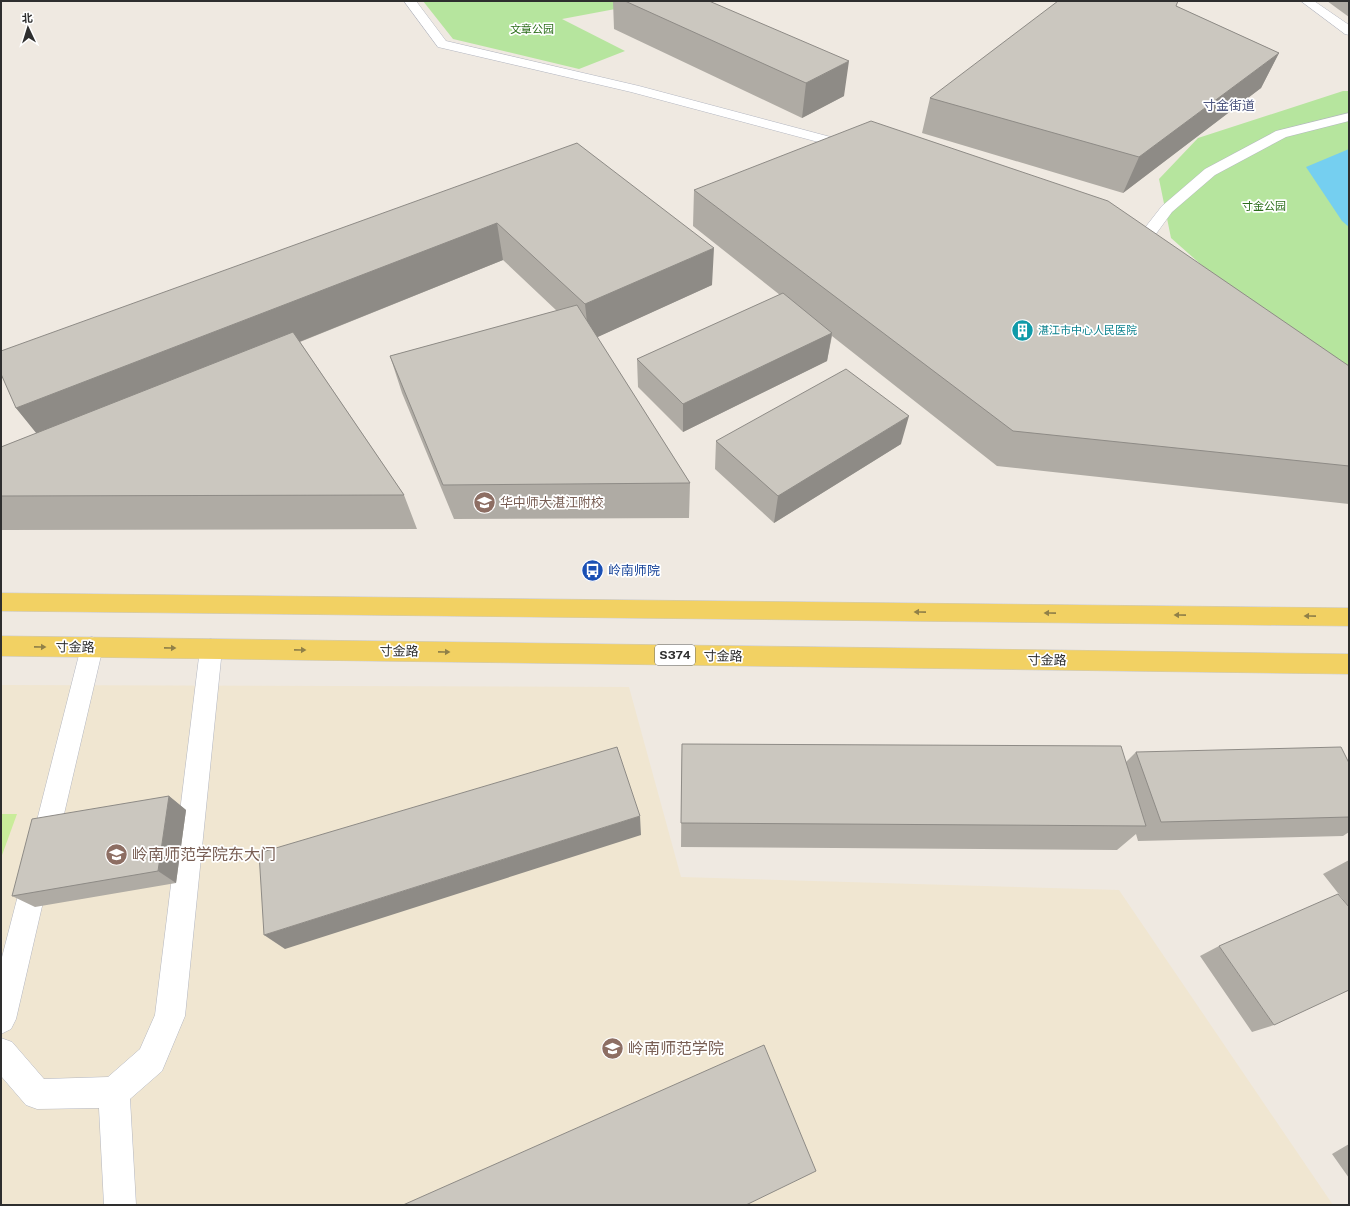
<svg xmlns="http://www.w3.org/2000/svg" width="1350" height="1206" font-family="'Public Sans','Noto Sans SC',sans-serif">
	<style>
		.education { fill: #f0e6d1 }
		.green { fill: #b6e59e }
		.pitch { fill: #c9ec9a }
		.water { fill: #75cff0 }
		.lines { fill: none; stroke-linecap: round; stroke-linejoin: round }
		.minor-casing { stroke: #b4b7c1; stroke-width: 1 }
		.major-casing { stroke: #c9c9c9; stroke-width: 1 }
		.minor { fill: #fff; fill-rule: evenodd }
		.major { fill: #f2d163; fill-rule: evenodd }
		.wall { fill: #afaba4 }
		.shaded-wall { fill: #8e8b86 }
		.building { fill: #cbc7bf; stroke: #8e8b86 }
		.oneway { fill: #908048 }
		.labels { text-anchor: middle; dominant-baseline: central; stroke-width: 3.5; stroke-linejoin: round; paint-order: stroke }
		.far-park-label { font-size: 11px; fill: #2c6e1b; stroke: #fff }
		.far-culture-label { font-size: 11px; fill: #0d838f; stroke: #fff; text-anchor: start }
		.shield { fill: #fff; stroke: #6d6d6d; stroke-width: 1 }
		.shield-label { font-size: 12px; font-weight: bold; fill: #2e2e2e }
		.far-quarter-label { font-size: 13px; fill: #4d5680; stroke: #fff }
		.education-label { font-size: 13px; fill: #785e54; stroke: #fff; text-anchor: start }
		.transit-label { font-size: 13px; fill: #164399; stroke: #fff; text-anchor: start }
		.street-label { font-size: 13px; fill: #2e2e2e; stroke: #fff }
		.near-education-label { font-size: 16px; fill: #785e54; stroke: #fff; text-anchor: start }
	</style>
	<rect width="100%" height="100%" fill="#efe9e1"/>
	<path class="education" d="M 1,685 L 629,687 L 681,877 L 1119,890 L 1333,1205 L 1,1205 Z"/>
	<path class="green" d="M 423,1 L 658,1 L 562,19 L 625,51 L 579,69 L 453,39 Z
		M 1343,91 L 1349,91 L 1349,383 L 1265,321 L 1171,238 L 1159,179 L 1198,138 Z"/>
	<path class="pitch" d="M 1,814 L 17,814 L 1,858 Z"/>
	<path class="water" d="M 1349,149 L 1349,227 L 1342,221 L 1306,167 Z"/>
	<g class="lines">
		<defs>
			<path id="minor" d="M 404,1 L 416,1 L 446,41 L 639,86 L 857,144 L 859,147 L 857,150 L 852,151 L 631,92 L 438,47 Z
				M 1301,1 L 1314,1 L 1349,25 L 1349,35 L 1345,34 Z
				M 1349,113 L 1349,121 L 1286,137 L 1215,175 L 1172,212 L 1150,242 L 1159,252 L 1157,255 C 1146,258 1139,251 1133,243 L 1162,206 L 1205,169 L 1276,131 Z
				M 92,637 L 100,640 L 103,647 L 57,844 L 53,853 L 44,857 L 35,853 L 31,844 L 81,647 L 84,640 Z
				M 211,639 L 219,642 L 222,649 L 185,1016 L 162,1071 L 130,1099 L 136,1205 L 104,1205 L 99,1108 L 37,1109 L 26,1105 L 1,1076 L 1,1038 L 12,1042 L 44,1079 L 108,1077 L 140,1049 L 155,1015 L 200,649 L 203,642 Z
				M 36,863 L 45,867 L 49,876 L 16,1019 L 11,1029 L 1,1034 L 1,961 L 23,876 L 27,867 Z"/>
			<path id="major" d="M 1,593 L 1349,608 L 1349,626 L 1,611 Z
				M 1,636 L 1349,654 L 1349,674 L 1,656 Z"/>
		</defs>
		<use href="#minor" class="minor-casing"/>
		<use href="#major" class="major-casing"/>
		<use href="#minor" class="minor"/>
		<use href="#major" class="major"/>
	</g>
	<path class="wall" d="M 613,1 L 709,1 L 844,96 L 802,118 L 614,29 Z
		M 1327,1 L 1349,1 L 1349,17 Z
		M 1176,6 L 1279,53 L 1261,88 L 1123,193 L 922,133 L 930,98 Z
		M 577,143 L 712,285 L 597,337 L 690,483 L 689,518 L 454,519 L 402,393 L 390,356 L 557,311 L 503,260 L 300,342 L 404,495 L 417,529 L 1,530 L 1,447 L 37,433 L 16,408 Z
		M 694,190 L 1349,366 L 1349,504 L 997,466 L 832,336 L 827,361 L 683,432 L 638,387 L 637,359 L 780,295 L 693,226 Z
		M 716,441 L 901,444 L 774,523 L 715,469 Z
		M 682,744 L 1126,762 L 1136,752 L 1349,763 L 1349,832 L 1343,836 L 1138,841 L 1136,834 L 1117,850 L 681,847 Z
		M 169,796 L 186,810 L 176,883 L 35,907 L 12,896 Z
		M 1349,860 L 1349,907 L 1323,874 Z
		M 1219,946 L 1274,1025 L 1252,1032 L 1200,956 Z
		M 1349,1144 L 1349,1178 L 1332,1154 Z"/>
	<path class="shaded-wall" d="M 1279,53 L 1261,88 L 1123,193 L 1139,157 Z
		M 849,61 L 844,96 L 802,118 L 806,83 Z
		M 497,223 L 503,260 L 45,444 L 16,408 Z
		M 714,248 L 712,285 L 589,341 L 585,304 Z
		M 832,333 L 827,361 L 683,432 L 683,404 Z
		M 909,416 L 901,444 L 774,523 L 778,496 Z
		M 169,796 L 186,810 L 176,883 L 158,871 Z
		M 640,816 L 641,835 L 285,949 L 264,935 Z"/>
	<path class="building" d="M 625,1 L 709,1 L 849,61 L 806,83 Z
		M 1058,1 L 1178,1 L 1176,6 L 1279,53 L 1139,157 L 930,98 Z
		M 871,121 L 1108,201 L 1349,366 L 1349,466 L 1013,431 L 694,190 Z
		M 577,143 L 714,248 L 585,304 L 497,223 L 16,408 L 1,374 L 1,351 Z
		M 783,293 L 832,333 L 683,404 L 637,359 Z
		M 577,305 L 690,483 L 443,485 L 390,356 Z
		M 293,332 L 404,495 L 1,496 L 1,447 Z
		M 846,369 L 909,416 L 778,496 L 716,441 Z
		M 682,744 L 1121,746 L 1146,826 L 681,823 Z
		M 617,747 L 640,816 L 264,935 L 259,853 Z
		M 1341,747 L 1349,763 L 1349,817 L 1161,822 L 1136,752 Z
		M 169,796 L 158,871 L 12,896 L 32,819 Z
		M 1338,894 L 1349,907 L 1349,990 L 1274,1025 L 1219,946 Z
		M 764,1045 L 816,1171 L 746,1205 L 403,1205 Z"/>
	<defs><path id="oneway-solid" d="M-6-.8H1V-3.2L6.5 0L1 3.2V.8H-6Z"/></defs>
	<g class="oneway">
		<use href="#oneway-solid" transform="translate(920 612) rotate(-179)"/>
		<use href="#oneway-solid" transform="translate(1050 613) rotate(-179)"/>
		<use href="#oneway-solid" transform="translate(1180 615) rotate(-179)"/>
		<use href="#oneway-solid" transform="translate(1310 616) rotate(-179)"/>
		<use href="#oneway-solid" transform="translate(40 647) rotate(1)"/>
		<use href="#oneway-solid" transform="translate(170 648) rotate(1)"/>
		<use href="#oneway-solid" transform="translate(300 650) rotate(1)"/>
		<use href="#oneway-solid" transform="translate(444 652) rotate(1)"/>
	</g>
	<defs>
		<symbol id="building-disc" viewBox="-11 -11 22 22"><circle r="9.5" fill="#0f9aa8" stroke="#fff"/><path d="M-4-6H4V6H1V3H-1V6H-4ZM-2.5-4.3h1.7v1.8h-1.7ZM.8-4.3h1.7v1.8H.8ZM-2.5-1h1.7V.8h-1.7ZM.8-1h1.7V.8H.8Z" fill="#fff"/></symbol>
		<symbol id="school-disc" viewBox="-11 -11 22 22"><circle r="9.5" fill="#8d6e63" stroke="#fff"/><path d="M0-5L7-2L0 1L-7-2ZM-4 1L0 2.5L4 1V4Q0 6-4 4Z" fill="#fff"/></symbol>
		<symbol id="bus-disc" viewBox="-11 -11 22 22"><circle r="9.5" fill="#1a4fb4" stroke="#fff"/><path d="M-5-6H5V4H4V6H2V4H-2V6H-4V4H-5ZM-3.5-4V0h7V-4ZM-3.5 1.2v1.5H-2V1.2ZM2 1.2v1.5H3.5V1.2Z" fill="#fff"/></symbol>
		<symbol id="university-disc" viewBox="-11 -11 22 22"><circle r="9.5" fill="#8d6e63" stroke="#fff"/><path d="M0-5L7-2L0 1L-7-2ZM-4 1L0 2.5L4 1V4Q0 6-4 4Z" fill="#fff"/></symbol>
	</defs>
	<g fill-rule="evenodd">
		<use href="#building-disc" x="1010" y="318" width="25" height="25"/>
		<use href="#school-disc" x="472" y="490" width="25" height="25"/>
		<use href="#bus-disc" x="580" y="558" width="25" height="25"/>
		<use href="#university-disc" x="104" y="842" width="25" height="25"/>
		<use href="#university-disc" x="600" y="1036" width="25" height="25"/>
	</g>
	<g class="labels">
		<g class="far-park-label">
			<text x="532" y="29">文章公园</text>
			<text x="1264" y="206">寸金公园</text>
		</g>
		<g class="far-culture-label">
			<text x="1038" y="330">湛江市中心人民医院</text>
		</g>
		<rect class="shield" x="655" y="645" width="40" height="20" rx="3"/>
		<g class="shield-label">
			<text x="675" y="655">S374</text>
		</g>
		<g class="far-quarter-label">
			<text x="1229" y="105">寸金街道</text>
		</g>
		<g class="education-label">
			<text x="500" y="502">华中师大湛江附校</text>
		</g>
		<g class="transit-label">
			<text x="608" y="570">岭南师院</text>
		</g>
		<g class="street-label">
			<text transform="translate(75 647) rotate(1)">寸金路</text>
			<text transform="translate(399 651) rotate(1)">寸金路</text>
			<text transform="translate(723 656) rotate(1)">寸金路</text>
			<text transform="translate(1047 660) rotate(1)">寸金路</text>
		</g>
		<g class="near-education-label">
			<text x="132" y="854">岭南师范学院东大门</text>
			<text x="628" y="1048">岭南师范学院</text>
		</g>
	</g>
	<rect width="1350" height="1206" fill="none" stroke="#2e2e2e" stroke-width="4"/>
	<g transform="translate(28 28) rotate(356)" stroke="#ffffff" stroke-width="3" paint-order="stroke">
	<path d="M0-3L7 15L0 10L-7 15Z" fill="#2e2e2e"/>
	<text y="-6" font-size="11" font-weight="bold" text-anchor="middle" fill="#2e2e2e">北</text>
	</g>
</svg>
